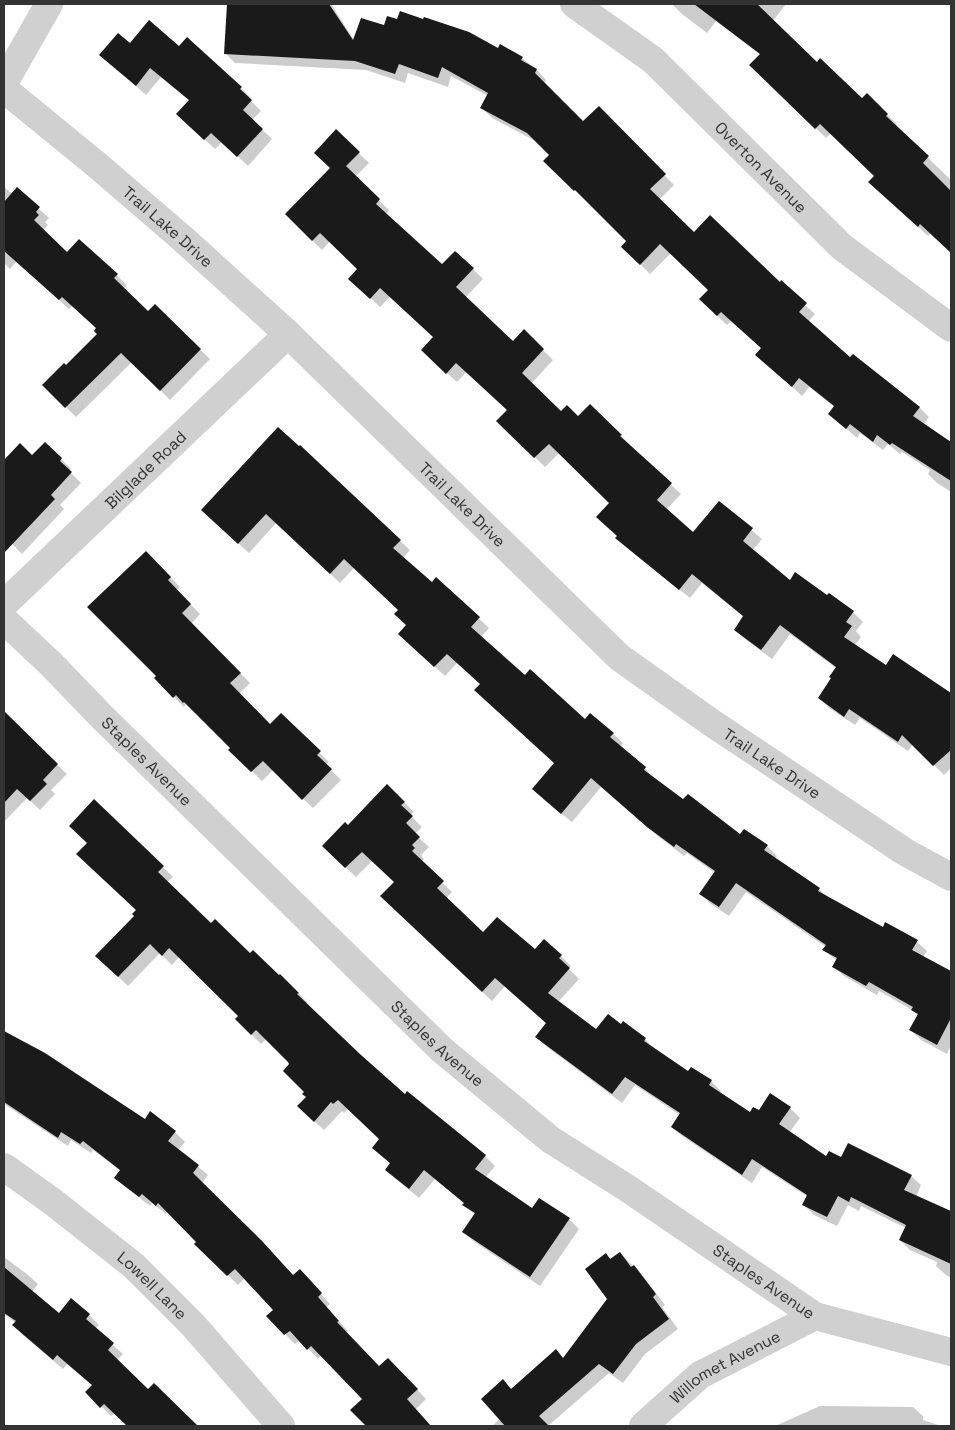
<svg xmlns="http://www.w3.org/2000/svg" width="955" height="1430" font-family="'Space Grotesk',sans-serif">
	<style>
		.shadow { fill: #0003 }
		.building { fill: #1a1a1a }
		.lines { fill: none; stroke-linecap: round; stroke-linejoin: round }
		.minor { stroke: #d0d0d0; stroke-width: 28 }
		.tertiary { stroke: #d0d0d0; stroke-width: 28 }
		.labels { text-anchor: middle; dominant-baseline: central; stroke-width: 5; stroke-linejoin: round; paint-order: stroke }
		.street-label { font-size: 16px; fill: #333; stroke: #fff }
	</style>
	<rect width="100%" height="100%" fill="#fff"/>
	<path class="shadow" d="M 228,4 L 331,4 L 354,40 L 385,27 L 499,49 L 500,46 L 522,58 L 537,70 L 546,80 L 544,84 L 583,123 L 599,108 L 674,185 L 659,200 L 694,234 L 780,283 L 815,314 L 808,322 L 850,359 L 853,355 L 920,408 L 929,417 L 923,425 L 951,443 L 951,492 L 937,483 L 928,474 L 930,470 L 902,452 L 900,454 L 888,444 L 883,450 L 860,433 L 857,438 L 830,414 L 835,407 L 809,387 L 802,396 L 767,364 L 762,349 L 731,321 L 727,325 L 710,309 L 709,290 L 671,253 L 650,274 L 623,247 L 628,241 L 545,161 L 551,155 L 539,143 L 492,118 L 482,108 L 488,96 L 451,76 L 448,87 L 408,73 L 405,83 L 366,70 L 235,63 L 225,53 Z
		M 672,4 L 786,4 L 773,21 L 817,64 L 862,100 L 867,95 L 897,124 L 895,126 L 951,180 L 951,252 L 931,233 L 928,236 L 898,209 L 876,177 L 831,133 L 826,138 L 751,65 L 761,55 L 716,21 L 707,33 L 682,14 Z
		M 131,45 L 180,48 L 241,88 L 250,97 L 249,99 L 261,111 L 252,120 L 272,139 L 248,166 L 222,142 L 215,149 L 187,124 L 190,101 L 161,77 L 146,95 L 101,55 Z
		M 336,131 L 369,163 L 355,177 L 389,210 L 386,214 L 442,266 L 473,269 L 483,279 L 465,298 L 513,343 L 524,331 L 553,360 L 531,384 L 561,413 L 578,418 L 590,405 L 630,445 L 629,446 L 681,494 L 666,510 L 693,534 L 719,502 L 762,539 L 752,551 L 790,582 L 827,597 L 853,612 L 863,622 L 856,631 L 861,637 L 855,645 L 886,667 L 951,697 L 951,768 L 944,775 L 913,744 L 908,751 L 860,718 L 855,725 L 829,708 L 819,698 L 833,679 L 836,668 L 790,634 L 772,659 L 745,639 L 735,629 L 744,617 L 702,583 L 690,598 L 626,547 L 617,538 L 618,536 L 611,503 L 559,453 L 545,467 L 498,421 L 508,411 L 467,371 L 457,382 L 432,360 L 435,337 L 391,296 L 380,307 L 360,288 L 359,269 L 330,241 L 322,250 L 286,214 L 332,168 Z
		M 4,187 L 12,194 L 17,189 L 49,218 L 45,222 L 48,225 L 43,231 L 67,253 L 79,241 L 127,285 L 123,289 L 148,313 L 155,306 L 210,359 L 170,400 L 132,362 L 76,417 L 44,385 L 66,367 L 98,334 L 97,329 L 72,306 L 69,309 L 16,262 L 10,269 L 4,263 Z
		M 278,429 L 410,550 L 403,558 L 432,584 L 437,579 L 489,628 L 481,637 L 525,677 L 585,721 L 613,734 L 623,743 L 620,747 L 645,768 L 654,779 L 683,801 L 741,835 L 767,846 L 777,856 L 775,858 L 819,889 L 829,899 L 883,929 L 917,942 L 927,951 L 923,957 L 951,972 L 951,1045 L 947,1054 L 921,1040 L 911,1030 L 918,1016 L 914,1011 L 879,991 L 877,995 L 844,976 L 834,966 L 837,961 L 824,950 L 826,947 L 746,892 L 729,916 L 711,904 L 701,894 L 715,873 L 687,853 L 684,856 L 659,837 L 601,787 L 572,822 L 543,799 L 556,764 L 481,684 L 457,663 L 445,676 L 410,644 L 408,626 L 400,610 L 354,568 L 340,583 L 276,523 L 249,553 L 212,519 Z
		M 45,443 L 71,469 L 69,471 L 81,483 L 60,505 L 64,509 L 22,554 L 4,536 L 4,462 L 20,445 L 32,457 Z
		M 146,552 L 180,587 L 177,590 L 200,614 L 191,624 L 250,683 L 239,694 L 271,725 L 281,715 L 329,762 L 326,765 L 341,780 L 313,808 L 273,770 L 262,781 L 230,750 L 231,748 L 194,710 L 193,711 L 186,704 L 184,707 L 155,678 L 157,676 Z
		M 5,714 L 67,774 L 51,790 L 55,794 L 40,810 L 27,798 L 4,822 Z
		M 387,786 L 414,812 L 410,815 L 422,827 L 415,834 L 429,847 L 421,855 L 424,859 L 421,862 L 452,892 L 446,898 L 483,934 L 535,950 L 561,956 L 571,966 L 568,968 L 579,979 L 558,1002 L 596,1031 L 645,1039 L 655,1049 L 688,1073 L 711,1081 L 721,1091 L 719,1093 L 750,1114 L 790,1108 L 800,1118 L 789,1133 L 827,1158 L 841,1158 L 911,1176 L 921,1185 L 916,1197 L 951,1213 L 951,1278 L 946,1275 L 936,1266 L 937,1262 L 910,1250 L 900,1240 L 906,1228 L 861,1206 L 859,1211 L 848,1205 L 837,1226 L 814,1215 L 804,1205 L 808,1197 L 762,1167 L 752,1183 L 682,1136 L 672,1127 L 680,1115 L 635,1085 L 622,1103 L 547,1047 L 537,1037 L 547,1024 L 505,986 L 492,1001 L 392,906 L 395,882 L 372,861 L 356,877 L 324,846 L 348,827 Z
		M 94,801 L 173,877 L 167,882 L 211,925 L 279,977 L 280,975 L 308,1003 L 306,1004 L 405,1096 L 407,1093 L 485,1156 L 495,1166 L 485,1178 L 533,1210 L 569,1219 L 579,1229 L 540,1286 L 473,1241 L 464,1232 L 475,1215 L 464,1205 L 465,1204 L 435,1179 L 419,1198 L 396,1179 L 386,1170 L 391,1164 L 373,1148 L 381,1139 L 348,1109 L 344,1113 L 342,1111 L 324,1130 L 309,1116 L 308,1097 L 291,1065 L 266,1039 L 261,1044 L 236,1019 L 240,1016 L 179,957 L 172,965 L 160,953 L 128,986 L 97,956 L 135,916 L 137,911 L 88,843 Z
		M 4,1033 L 45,1054 L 145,1120 L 175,1132 L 185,1142 L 178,1150 L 208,1175 L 202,1183 L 294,1277 L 309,1281 L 330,1304 L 326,1308 L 348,1331 L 346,1333 L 379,1368 L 398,1369 L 426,1399 L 415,1410 L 430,1426 L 367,1426 L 352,1410 L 363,1399 L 322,1355 L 318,1359 L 300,1340 L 295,1344 L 285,1334 L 268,1316 L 275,1310 L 245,1278 L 238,1285 L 196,1244 L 198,1242 L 168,1212 L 166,1214 L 152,1203 L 150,1206 L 126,1187 L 116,1178 L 121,1171 L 93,1150 L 91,1153 L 71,1140 L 68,1146 L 4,1104 Z
		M 620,1253 L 643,1276 L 665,1305 L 662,1307 L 678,1329 L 645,1354 L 623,1383 L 609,1373 L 548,1426 L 492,1426 L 500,1419 L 511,1390 L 556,1351 L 564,1359 L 609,1299 L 606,1255 L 611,1260 Z
		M 4,1257 L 28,1275 L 38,1284 L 32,1292 L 59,1315 L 71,1300 L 89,1315 L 99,1325 L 95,1329 L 123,1354 L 117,1360 L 148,1391 L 154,1384 L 196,1426 L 129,1426 L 115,1413 L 111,1416 L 87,1392 L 93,1386 L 67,1364 L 63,1369 L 23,1335 L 14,1325 L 16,1323 L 4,1314 Z
		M 820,1406 L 913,1407 L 923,1416 L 923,1420 L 941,1426 L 775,1426 Z"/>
	<path class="building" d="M 227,4 L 329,4 L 353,40 L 361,18 L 384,25 L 387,16 L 397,19 L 400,11 L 423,19 L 424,17 L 469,32 L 498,48 L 500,44 L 523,57 L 521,60 L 537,69 L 535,73 L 583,121 L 599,106 L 666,174 L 650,189 L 694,232 L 710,215 L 780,282 L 781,280 L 807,303 L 799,312 L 850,357 L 853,354 L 920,407 L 913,416 L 951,442 L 951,481 L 892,443 L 890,445 L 877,435 L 873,442 L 850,424 L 846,429 L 828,414 L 834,406 L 799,378 L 792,387 L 755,355 L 761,348 L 721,312 L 717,316 L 699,299 L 708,290 L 660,244 L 640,265 L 621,247 L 626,241 L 575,190 L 574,191 L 543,161 L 549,155 L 527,133 L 480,108 L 488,93 L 442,67 L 438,78 L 399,64 L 395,74 L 355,61 L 224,54 Z
		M 694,4 L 757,4 L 817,62 L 820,58 L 862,98 L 867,93 L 888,114 L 886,116 L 929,156 L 923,163 L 951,191 L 951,253 L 920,224 L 918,227 L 868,182 L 874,176 L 820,124 L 815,129 L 749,65 L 760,54 Z
		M 149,20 L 179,46 L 187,37 L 242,87 L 240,89 L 252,100 L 243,110 L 263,129 L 237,157 L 211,133 L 204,140 L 176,114 L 189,100 L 150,68 L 136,86 L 99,55 L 118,33 L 130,43 Z
		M 336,129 L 360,152 L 346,166 L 380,199 L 376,204 L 442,264 L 455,251 L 474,268 L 456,287 L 513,341 L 524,329 L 544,349 L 522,373 L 561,411 L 567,405 L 578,416 L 590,404 L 622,435 L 620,436 L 672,483 L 657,500 L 693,532 L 719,501 L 753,528 L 743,541 L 790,580 L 795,572 L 827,595 L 829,593 L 854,611 L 846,622 L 852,626 L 844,637 L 886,665 L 893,654 L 951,693 L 951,750 L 933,766 L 902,735 L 898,742 L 849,709 L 844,717 L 818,698 L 831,678 L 829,677 L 836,667 L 780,625 L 761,650 L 734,630 L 743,616 L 692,574 L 679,590 L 615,538 L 617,536 L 596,517 L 609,503 L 549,444 L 534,458 L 496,421 L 507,410 L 456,363 L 446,374 L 421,350 L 433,337 L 380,288 L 370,299 L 348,279 L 357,269 L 320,233 L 312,241 L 285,214 L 330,168 L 314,153 Z
		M 17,187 L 40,207 L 36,212 L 39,215 L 34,220 L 67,252 L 79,239 L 118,274 L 114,278 L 148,311 L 155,304 L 201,349 L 160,391 L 121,353 L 65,408 L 42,385 L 64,363 L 66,365 L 97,334 L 94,331 L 96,328 L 62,297 L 59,300 L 4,251 L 4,202 Z
		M 278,427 L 299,446 L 300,445 L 401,540 L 393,548 L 432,582 L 436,577 L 480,617 L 471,627 L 525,675 L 530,669 L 585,719 L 590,713 L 614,733 L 610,737 L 646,767 L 644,770 L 683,799 L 688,794 L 740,834 L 744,829 L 768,845 L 764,850 L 820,888 L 818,891 L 883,927 L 885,922 L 918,940 L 912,950 L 951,971 L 951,1018 L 937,1045 L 909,1030 L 918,1014 L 911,1010 L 913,1007 L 869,982 L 866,986 L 832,967 L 837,958 L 822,950 L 826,945 L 736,883 L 719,907 L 699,894 L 715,871 L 676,844 L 674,847 L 647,827 L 591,778 L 561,814 L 532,789 L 554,763 L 474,690 L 480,684 L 447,654 L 434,667 L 398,634 L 406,625 L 394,614 L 398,610 L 344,559 L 330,574 L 266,514 L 238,544 L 201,510 Z
		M 45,442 L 62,458 L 60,461 L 72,472 L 51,495 L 55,499 L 4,553 L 4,460 L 20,443 L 32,455 Z
		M 146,551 L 171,577 L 168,580 L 191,604 L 182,613 L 241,673 L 230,683 L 270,724 L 281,713 L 321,751 L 317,755 L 332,769 L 302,800 L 263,761 L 251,772 L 228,750 L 230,748 L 184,702 L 183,703 L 176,695 L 173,698 L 154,678 L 156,676 L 87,607 Z
		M 4,711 L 58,764 L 43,780 L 47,784 L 30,801 L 17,789 L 4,803 Z
		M 387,784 L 405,802 L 401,805 L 413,816 L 406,823 L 420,837 L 412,845 L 415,848 L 412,851 L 444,881 L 437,888 L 483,932 L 497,917 L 535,949 L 544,939 L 562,955 L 559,958 L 570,968 L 548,993 L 596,1029 L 608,1014 L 621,1024 L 623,1021 L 646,1038 L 644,1041 L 688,1071 L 691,1067 L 712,1080 L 709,1085 L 750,1112 L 753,1107 L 759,1110 L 770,1093 L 791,1107 L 779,1124 L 826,1156 L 829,1151 L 841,1157 L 848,1143 L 912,1175 L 904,1190 L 951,1211 L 951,1264 L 899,1240 L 906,1225 L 851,1197 L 849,1202 L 838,1196 L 827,1217 L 802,1205 L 807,1195 L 752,1159 L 742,1175 L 671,1127 L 680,1113 L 625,1077 L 612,1094 L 535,1037 L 546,1023 L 495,978 L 482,992 L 380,896 L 394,882 L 362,852 L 345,868 L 322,846 L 345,822 L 348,825 Z
		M 94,799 L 164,866 L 158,872 L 211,923 L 215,919 L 250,953 L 253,950 L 279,975 L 280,974 L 299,993 L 297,994 L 361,1055 L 405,1094 L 407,1091 L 486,1155 L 475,1169 L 532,1208 L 539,1198 L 570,1218 L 530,1277 L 462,1232 L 475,1213 L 462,1205 L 464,1203 L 424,1170 L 409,1189 L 385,1170 L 390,1163 L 372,1148 L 379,1139 L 338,1100 L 333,1104 L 331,1102 L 314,1122 L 297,1106 L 306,1097 L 302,1094 L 304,1092 L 283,1071 L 289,1064 L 288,1062 L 256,1030 L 251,1035 L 235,1019 L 238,1016 L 169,948 L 162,956 L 150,944 L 118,977 L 95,956 L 134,916 L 132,914 L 136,910 L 76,854 L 87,843 L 69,826 Z
		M 4,1031 L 45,1053 L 145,1119 L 150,1111 L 176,1131 L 168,1141 L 199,1165 L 193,1173 L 262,1241 L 293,1275 L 300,1269 L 322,1293 L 318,1297 L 339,1321 L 337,1322 L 379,1366 L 388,1358 L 418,1389 L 407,1399 L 431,1426 L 366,1426 L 350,1410 L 362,1399 L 311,1346 L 307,1350 L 290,1331 L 284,1335 L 266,1316 L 273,1310 L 235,1269 L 227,1276 L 194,1244 L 196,1242 L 158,1203 L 156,1206 L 142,1194 L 139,1197 L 114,1178 L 120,1170 L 83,1141 L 80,1144 L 61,1132 L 58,1138 L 4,1102 Z
		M 620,1252 L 631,1267 L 634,1265 L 656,1294 L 653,1297 L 669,1319 L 636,1344 L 613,1374 L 599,1364 L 539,1416 L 549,1426 L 505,1426 L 481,1399 L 503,1379 L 511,1389 L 556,1349 L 563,1358 L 607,1299 L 585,1269 L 606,1253 L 610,1259 Z
		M 4,1267 L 59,1313 L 71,1298 L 90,1314 L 86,1319 L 114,1343 L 108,1350 L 148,1389 L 154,1383 L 198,1426 L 127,1426 L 104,1404 L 100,1408 L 85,1392 L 92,1385 L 57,1355 L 53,1360 L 12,1325 L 16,1321 L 4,1313 Z"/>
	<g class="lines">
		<g class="minor">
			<path id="s1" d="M 574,4 L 653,60 L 842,247 L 951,328"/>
			<path d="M 4,83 L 49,4"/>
			<path id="s2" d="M 4,604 L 288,334"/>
			<path id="s3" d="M 4,620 L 52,665 L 101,716 L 442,1050 L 551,1140 L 627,1188 L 815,1316 L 951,1352"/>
			<path id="s4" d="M 4,1167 L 53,1202 L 134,1266 L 193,1325 L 281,1426"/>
			<path id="s5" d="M 643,1426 L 700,1375 L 815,1316"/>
		</g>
		<path class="tertiary" id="s6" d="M 4,89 L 97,165 L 183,239 L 288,334 L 619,657 L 709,721 L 905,852 L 951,877"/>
	</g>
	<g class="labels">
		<g class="street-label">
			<text stroke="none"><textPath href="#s1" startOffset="249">Overton Avenue</textPath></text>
			<text stroke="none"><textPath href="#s6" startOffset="214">Trail Lake Drive</textPath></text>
			<text stroke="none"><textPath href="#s2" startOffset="195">Bilglade Road</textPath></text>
			<text stroke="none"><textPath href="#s6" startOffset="619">Trail Lake Drive</textPath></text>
			<text stroke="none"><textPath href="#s3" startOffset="201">Staples Avenue</textPath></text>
			<text stroke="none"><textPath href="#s6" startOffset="1024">Trail Lake Drive</textPath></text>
			<text stroke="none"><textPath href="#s3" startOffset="606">Staples Avenue</textPath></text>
			<text stroke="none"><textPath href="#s3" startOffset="1011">Staples Avenue</textPath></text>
			<text stroke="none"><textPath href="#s4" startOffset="190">Lowell Lane</textPath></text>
			<text stroke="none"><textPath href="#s5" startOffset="102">Willomet Avenue</textPath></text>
		</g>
	</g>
	<rect width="955" height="1430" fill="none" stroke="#333333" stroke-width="10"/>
</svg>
